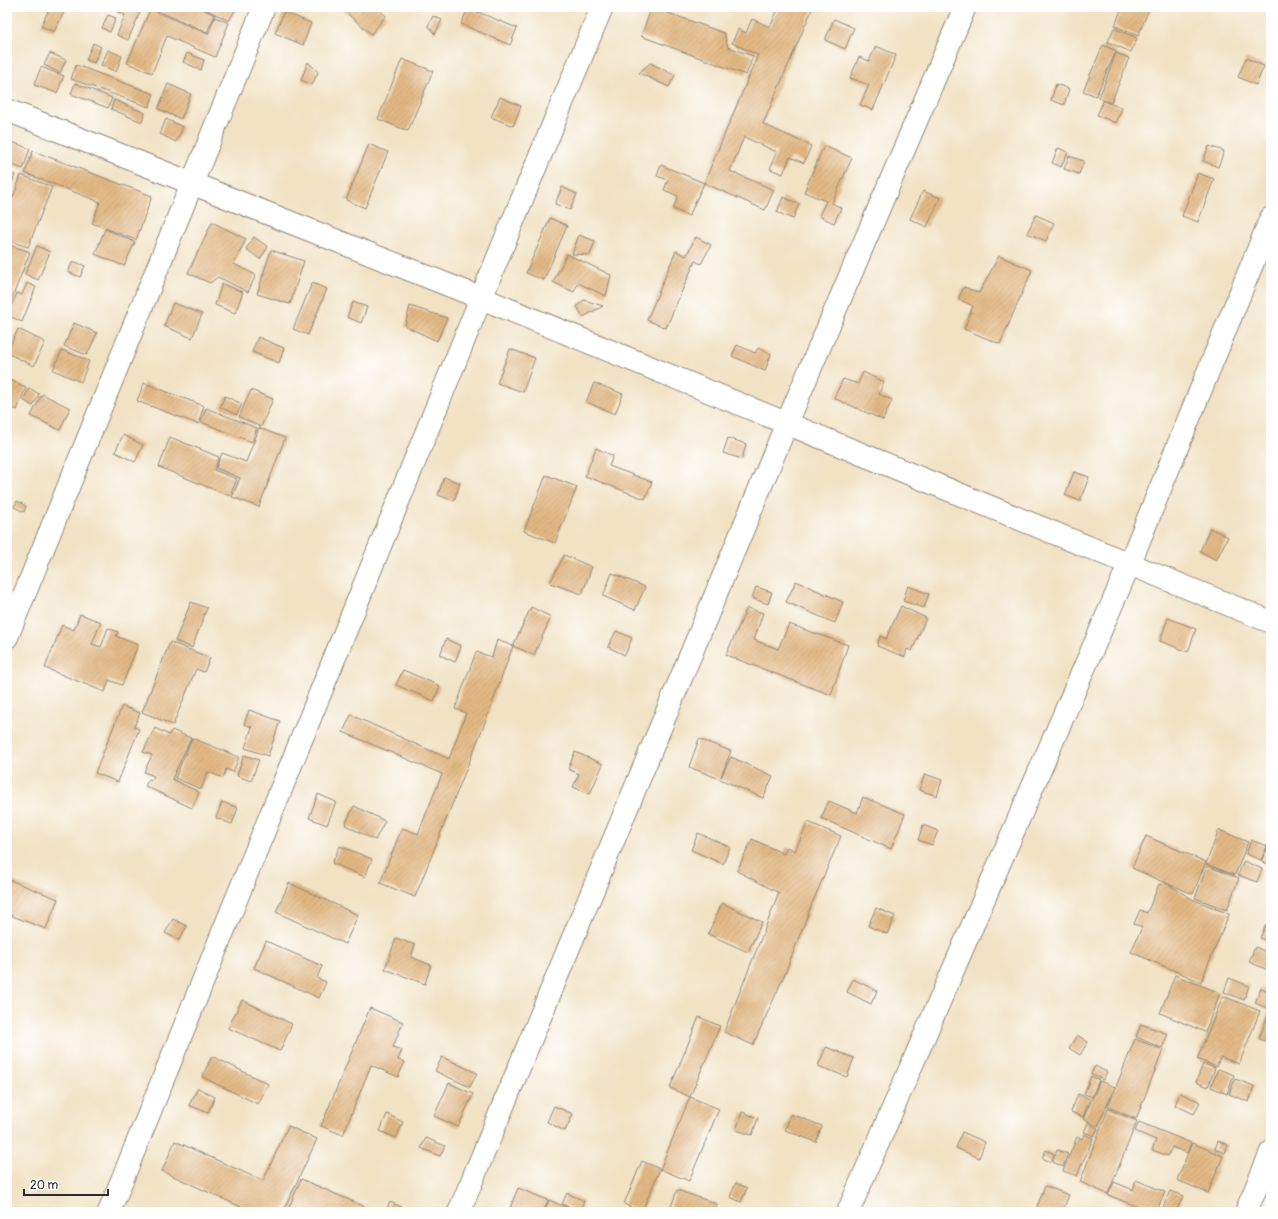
<svg xmlns="http://www.w3.org/2000/svg" width="1278" height="1219" font-family="Pangolin,sans-serif">
	<style>
		.building { fill: url(#building-hatch) }
		.lines { fill: none; stroke-linecap: round; stroke-linejoin: round }
		.minor-casing { stroke: #8e8678; stroke-width: 24 }
		.minor { stroke: #fff; stroke-width: 22 }
	</style>
	<defs>
		<pattern id="building-hatch" width="6" height="6" patternUnits="userSpaceOnUse"><rect width="6" height="6" fill="#e2b883"/><path d="M-1 1l2-2M0 6l6-6M5 7l2-2" fill="none" stroke="#c29e71"/></pattern>
	</defs>
	<rect width="100%" height="100%" fill="#fff"/>
	<filter id="ink" filterUnits="userSpaceOnUse"><feTurbulence type="fractalNoise" baseFrequency=".025" numOctaves="2"/><feDisplacementMap in="SourceGraphic" scale="8" xChannelSelector="R" yChannelSelector="G"/><feConvolveMatrix kernelMatrix="1 2 1 2 8 2 1 2 1" color-interpolation-filters="sRGB"/></filter>
	<filter id="wash" filterUnits="userSpaceOnUse"><feTurbulence type="fractalNoise" baseFrequency=".012" numOctaves="4" result="noise"/><feDisplacementMap in="SourceGraphic" scale="16" xChannelSelector="R" yChannelSelector="G"/><feGaussianBlur stdDeviation="0.9" result="paint"/><feColorMatrix in="noise" values="0 0 0 0 0 0 0 0 0 0 0 0 0 0 0 0 0 1.4 0 .05"/><feComposite in="paint" operator="in"/></filter>
	<g filter="url(#wash)">
		<rect width="100%" height="100%" fill="#f1e2c4"/>
		<g id="blocks">
			<path class="building" d="M 50,7 L 60,7 L 65,10 L 54,32 L 41,26 Z
				M 121,7 L 142,8 L 128,40 L 117,35 L 125,15 L 118,12 Z
				M 149,7 L 198,7 L 215,15 L 207,32 Z
				M 201,7 L 237,7 L 229,21 Z
				M 340,7 L 376,7 L 386,16 L 371,34 Z
				M 652,7 L 724,33 L 728,47 L 753,56 L 746,75 L 641,36 Z
				M 779,7 L 813,7 L 763,124 L 811,146 L 804,163 L 790,157 L 783,174 L 770,169 L 777,152 L 744,137 L 730,171 L 774,190 L 765,210 L 704,183 L 758,55 L 732,43 L 738,29 L 746,33 L 752,19 L 770,27 Z
				M 1122,7 L 1150,7 L 1138,36 L 1115,26 Z
				M 468,8 L 517,28 L 510,45 L 461,24 Z
				M 152,10 L 208,34 L 215,17 L 229,23 L 215,57 L 167,36 L 152,73 L 127,63 L 149,12 Z
				M 284,12 L 311,23 L 303,45 L 275,33 Z
				M 108,15 L 116,18 L 110,32 L 102,28 Z
				M 433,16 L 442,20 L 435,34 L 428,26 Z
				M 834,19 L 854,28 L 845,49 L 825,40 Z
				M 1114,28 L 1137,38 L 1131,52 L 1108,42 Z
				M 93,43 L 101,47 L 94,63 L 86,60 Z
				M 1103,45 L 1116,51 L 1096,96 L 1083,91 Z
				M 876,46 L 896,55 L 873,110 L 860,105 L 869,85 L 850,78 L 859,57 L 869,61 Z
				M 108,50 L 122,56 L 116,72 L 101,65 Z
				M 50,53 L 66,60 L 60,73 L 44,65 Z
				M 187,53 L 204,60 L 201,70 L 183,62 Z
				M 1116,53 L 1129,58 L 1111,103 L 1099,98 Z
				M 1246,58 L 1264,66 L 1256,85 L 1238,77 Z
				M 402,59 L 433,71 L 408,131 L 378,119 Z
				M 308,62 L 318,72 L 312,85 L 301,80 Z
				M 650,63 L 675,75 L 669,87 L 639,73 Z
				M 76,65 L 154,94 L 149,107 L 71,79 Z
				M 41,67 L 64,76 L 57,93 L 34,85 Z
				M 75,83 L 112,98 L 108,108 L 71,94 Z
				M 168,84 L 191,94 L 181,119 L 158,109 Z
				M 1056,84 L 1069,89 L 1064,105 L 1051,100 Z
				M 500,97 L 521,106 L 513,126 L 491,117 Z
				M 114,100 L 145,113 L 142,122 L 111,109 Z
				M 1103,101 L 1122,108 L 1116,123 L 1097,115 Z
				M 166,119 L 183,127 L 176,142 L 160,134 Z
				M 7,140 L 30,149 L 23,169 L 7,163 Z
				M 369,144 L 388,152 L 365,208 L 346,200 Z
				M 824,146 L 852,158 L 832,203 L 841,208 L 834,223 L 819,216 L 826,201 L 804,192 Z
				M 1209,146 L 1224,151 L 1218,167 L 1203,161 Z
				M 1058,148 L 1068,152 L 1061,167 L 1052,163 Z
				M 33,151 L 152,196 L 136,240 L 92,223 L 100,202 L 25,173 Z
				M 1069,156 L 1084,161 L 1079,174 L 1064,169 Z
				M 661,165 L 704,183 L 689,216 L 673,209 L 678,196 L 664,190 L 668,180 L 657,176 Z
				M 7,172 L 15,175 L 7,197 Z
				M 1198,173 L 1214,179 L 1198,222 L 1182,216 Z
				M 21,175 L 52,187 L 28,247 L 7,240 L 7,214 Z
				M 562,187 L 577,194 L 570,210 L 555,204 Z
				M 923,191 L 940,198 L 927,227 L 910,219 Z
				M 783,197 L 799,204 L 793,219 L 777,212 Z
				M 1036,215 L 1054,223 L 1046,241 L 1027,233 Z
				M 550,218 L 567,226 L 544,280 L 526,273 Z
				M 212,222 L 246,239 L 234,264 L 256,275 L 248,292 L 218,277 L 210,283 L 188,273 Z
				M 105,229 L 135,242 L 124,266 L 95,254 Z
				M 579,235 L 595,241 L 590,255 L 572,254 Z
				M 254,237 L 268,247 L 260,259 L 246,249 Z
				M 696,237 L 711,245 L 701,264 L 695,261 L 666,328 L 647,320 L 676,251 L 686,256 Z
				M 7,244 L 30,252 L 7,311 Z
				M 37,246 L 50,252 L 38,280 L 25,274 Z
				M 271,250 L 304,261 L 290,304 L 257,294 Z
				M 567,254 L 611,275 L 606,296 L 578,283 L 574,292 L 553,282 Z
				M 999,256 L 1032,270 L 1000,344 L 964,329 L 973,306 L 958,299 L 964,287 L 979,293 Z
				M 73,261 L 85,266 L 80,277 L 68,272 Z
				M 27,283 L 36,287 L 22,322 L 7,315 L 17,293 L 22,295 Z
				M 312,283 L 327,289 L 308,335 L 293,329 Z
				M 222,284 L 243,292 L 235,313 L 215,305 Z
				M 584,300 L 603,306 L 583,317 L 577,306 Z
				M 353,302 L 367,307 L 361,323 L 347,317 Z
				M 173,303 L 202,314 L 192,338 L 164,326 Z
				M 410,306 L 447,318 L 437,341 L 405,326 Z
				M 74,323 L 97,333 L 87,355 L 64,346 Z
				M 18,329 L 45,342 L 34,366 L 7,353 Z
				M 258,337 L 284,348 L 279,363 L 252,352 Z
				M 737,345 L 755,353 L 758,348 L 771,354 L 765,371 L 732,356 Z
				M 510,349 L 535,358 L 523,392 L 497,383 Z
				M 62,350 L 89,361 L 81,382 L 53,370 Z
				M 863,372 L 884,382 L 879,394 L 892,400 L 883,420 L 834,398 L 843,379 L 858,384 Z
				M 7,379 L 26,387 L 17,410 L 7,406 Z
				M 144,383 L 204,406 L 198,424 L 137,401 Z
				M 594,383 L 623,394 L 615,414 L 586,402 Z
				M 29,388 L 39,394 L 33,406 L 23,400 Z
				M 251,390 L 273,399 L 261,427 L 239,417 Z
				M 42,394 L 70,408 L 60,430 L 31,416 Z
				M 225,396 L 242,404 L 237,415 L 220,407 Z
				M 206,408 L 257,428 L 252,442 L 201,422 Z
				M 259,428 L 285,438 L 259,507 L 232,497 L 240,478 L 216,468 L 222,453 L 246,462 Z
				M 123,435 L 143,445 L 135,462 L 115,452 Z
				M 170,437 L 219,457 L 214,470 L 237,479 L 230,496 L 159,467 Z
				M 728,438 L 746,444 L 742,459 L 723,453 Z
				M 596,448 L 613,456 L 609,466 L 652,482 L 645,499 L 585,476 Z
				M 1074,472 L 1089,477 L 1080,501 L 1065,495 Z
				M 546,475 L 577,487 L 555,543 L 524,531 Z
				M 444,477 L 460,483 L 454,501 L 438,495 Z
				M 17,501 L 26,506 L 24,512 L 14,507 Z
				M 1210,528 L 1228,537 L 1216,560 L 1200,551 Z
				M 564,555 L 592,567 L 582,594 L 550,583 Z
				M 612,573 L 645,587 L 635,610 L 603,596 Z
				M 796,581 L 843,602 L 835,623 L 786,602 Z
				M 908,586 L 929,594 L 924,608 L 903,601 Z
				M 756,587 L 772,592 L 768,604 L 752,598 Z
				M 191,602 L 207,608 L 192,648 L 175,641 Z
				M 901,606 L 926,618 L 912,651 L 907,649 L 905,657 L 877,646 L 880,636 L 886,639 Z
				M 531,607 L 551,617 L 534,655 L 513,646 L 486,720 L 415,897 L 380,883 L 402,828 L 418,834 L 442,774 L 343,732 L 351,715 L 449,759 L 466,713 L 455,709 L 476,652 L 492,657 L 497,640 L 513,646 Z
				M 747,608 L 763,613 L 754,640 L 778,649 L 789,624 L 848,645 L 831,695 L 726,655 Z
				M 80,614 L 101,622 L 92,644 L 101,647 L 108,628 L 118,632 L 116,636 L 138,645 L 122,685 L 109,680 L 105,692 L 45,668 L 62,625 L 74,630 Z
				M 1168,618 L 1196,629 L 1188,652 L 1160,641 Z
				M 616,631 L 632,638 L 625,655 L 608,647 Z
				M 446,639 L 461,646 L 455,662 L 440,655 Z
				M 170,642 L 210,658 L 204,672 L 196,669 L 173,725 L 142,712 Z
				M 403,670 L 440,686 L 434,701 L 396,685 Z
				M 122,706 L 140,713 L 134,727 L 139,729 L 118,782 L 95,773 Z
				M 249,710 L 280,721 L 268,756 L 245,748 L 252,727 L 244,724 Z
				M 155,728 L 169,735 L 172,730 L 191,738 L 172,779 L 199,792 L 192,808 L 145,786 L 149,779 L 152,780 L 154,776 L 144,772 L 152,755 L 143,752 Z
				M 192,738 L 239,757 L 233,772 L 226,769 L 223,778 L 208,772 L 201,789 L 175,778 Z
				M 699,739 L 731,751 L 721,777 L 731,757 L 773,776 L 763,798 L 720,779 L 689,767 Z
				M 575,752 L 603,764 L 590,794 L 573,787 L 579,774 L 568,769 Z
				M 244,755 L 259,760 L 251,781 L 237,776 Z
				M 925,774 L 942,780 L 937,796 L 919,790 Z
				M 318,794 L 336,802 L 327,825 L 309,818 Z
				M 863,797 L 905,814 L 891,849 L 821,818 L 829,801 L 857,813 Z
				M 222,802 L 238,808 L 232,824 L 216,818 Z
				M 354,806 L 385,821 L 375,840 L 345,825 Z
				M 808,822 L 841,836 L 811,906 L 784,976 L 753,1045 L 724,1032 L 779,893 L 737,871 L 752,839 L 784,854 L 787,847 L 795,851 Z
				M 923,825 L 938,831 L 932,845 L 918,840 Z
				M 1219,830 L 1248,842 L 1235,875 L 1206,864 Z
				M 698,833 L 730,847 L 723,864 L 691,850 Z
				M 1146,836 L 1206,862 L 1193,894 L 1164,882 L 1192,899 L 1229,914 L 1201,982 L 1131,952 L 1142,927 L 1134,924 L 1140,910 L 1147,913 L 1159,884 L 1162,885 L 1163,882 L 1132,868 Z
				M 1251,840 L 1267,846 L 1261,860 L 1246,854 Z
				M 340,846 L 372,859 L 365,877 L 332,863 Z
				M 1268,847 L 1271,848 L 1271,865 L 1261,861 Z
				M 1244,861 L 1262,869 L 1257,882 L 1238,875 Z
				M 1207,866 L 1239,878 L 1227,910 L 1195,898 Z
				M 7,879 L 58,899 L 46,929 L 7,914 Z
				M 289,883 L 358,915 L 345,944 L 276,912 Z
				M 722,903 L 762,922 L 748,952 L 708,934 Z
				M 876,908 L 895,916 L 887,934 L 868,926 Z
				M 173,919 L 187,926 L 179,940 L 165,933 Z
				M 1266,925 L 1271,928 L 1271,943 L 1260,938 Z
				M 396,938 L 415,945 L 411,957 L 431,965 L 425,984 L 385,969 Z
				M 266,941 L 322,966 L 317,978 L 326,982 L 319,998 L 254,968 Z
				M 1255,947 L 1271,954 L 1266,969 L 1249,962 Z
				M 1175,975 L 1220,993 L 1205,1032 L 1160,1013 Z
				M 1229,978 L 1249,986 L 1244,1000 L 1224,992 Z
				M 853,979 L 877,991 L 871,1004 L 847,992 Z
				M 1261,988 L 1271,992 L 1271,1010 L 1255,1003 Z
				M 1223,996 L 1260,1011 L 1239,1064 L 1221,1057 L 1216,1067 L 1197,1059 Z
				M 242,1000 L 292,1024 L 280,1051 L 228,1028 Z
				M 370,1008 L 403,1022 L 393,1047 L 402,1050 L 398,1060 L 405,1062 L 398,1077 L 371,1065 L 343,1135 L 321,1126 Z
				M 1269,1012 L 1271,1013 L 1271,1043 L 1259,1039 Z
				M 699,1017 L 720,1026 L 690,1097 L 670,1088 Z
				M 1141,1024 L 1168,1034 L 1162,1048 L 1136,1037 Z
				M 1077,1035 L 1088,1042 L 1080,1055 L 1069,1048 Z
				M 1135,1039 L 1163,1050 L 1136,1119 L 1108,1107 Z
				M 826,1047 L 854,1058 L 847,1077 L 818,1066 Z
				M 212,1056 L 268,1084 L 258,1104 L 202,1077 Z
				M 442,1057 L 477,1073 L 470,1087 L 435,1071 Z
				M 1203,1064 L 1215,1068 L 1208,1087 L 1196,1082 Z
				M 1095,1066 L 1107,1072 L 1103,1080 L 1091,1074 Z
				M 1218,1069 L 1234,1075 L 1227,1094 L 1211,1087 Z
				M 1091,1076 L 1099,1080 L 1092,1097 L 1084,1094 Z
				M 1235,1079 L 1254,1086 L 1249,1102 L 1229,1094 Z
				M 1100,1081 L 1115,1087 L 1098,1126 L 1083,1119 Z
				M 449,1083 L 473,1094 L 458,1127 L 434,1116 Z
				M 198,1088 L 215,1097 L 208,1113 L 189,1105 Z
				M 1180,1093 L 1200,1102 L 1194,1114 L 1175,1105 Z
				M 1078,1094 L 1090,1099 L 1083,1117 L 1071,1112 Z
				M 690,1097 L 719,1109 L 689,1181 L 660,1169 Z
				M 554,1106 L 573,1114 L 565,1131 L 547,1122 Z
				M 1108,1109 L 1137,1121 L 1108,1194 L 1080,1182 Z
				M 742,1112 L 758,1118 L 752,1135 L 736,1130 Z
				M 387,1114 L 403,1122 L 396,1138 L 380,1131 Z
				M 791,1114 L 822,1126 L 816,1142 L 785,1130 Z
				M 1139,1122 L 1191,1143 L 1187,1153 L 1172,1147 L 1168,1156 L 1152,1150 L 1156,1140 L 1135,1131 Z
				M 1088,1123 L 1098,1128 L 1094,1136 L 1084,1132 Z
				M 288,1126 L 317,1139 L 283,1212 L 252,1212 L 162,1171 L 175,1141 L 263,1181 Z
				M 962,1132 L 985,1142 L 979,1158 L 956,1148 Z
				M 1084,1134 L 1093,1138 L 1077,1176 L 1063,1171 L 1077,1137 L 1082,1139 Z
				M 426,1138 L 445,1146 L 440,1156 L 421,1148 Z
				M 1218,1141 L 1228,1145 L 1225,1153 L 1215,1149 Z
				M 1192,1143 L 1223,1156 L 1208,1193 L 1177,1180 Z
				M 1046,1150 L 1054,1154 L 1051,1162 L 1042,1158 Z
				M 1057,1150 L 1068,1154 L 1063,1167 L 1053,1162 Z
				M 642,1161 L 660,1169 L 642,1212 L 624,1204 Z
				M 301,1179 L 377,1212 L 287,1212 Z
				M 1136,1180 L 1165,1192 L 1156,1212 L 1151,1212 L 1108,1195 L 1114,1182 L 1133,1190 Z
				M 736,1183 L 747,1188 L 741,1202 L 730,1197 Z
				M 1045,1186 L 1069,1195 L 1062,1212 L 1035,1212 Z
				M 518,1188 L 548,1200 L 543,1212 L 520,1212 L 510,1208 Z
				M 677,1190 L 717,1204 L 714,1212 L 669,1212 Z
				M 1170,1191 L 1183,1196 L 1176,1212 L 1161,1212 Z
				M 567,1193 L 584,1201 L 579,1212 L 562,1204 Z
				M 549,1200 L 577,1212 L 544,1212 Z
				M 390,1202 L 413,1212 L 385,1212 Z"/>
		</g>
	</g>
	<g filter="url(#ink)">
		<use href="#blocks" fill-opacity="0" stroke="#8e8678" stroke-width="1"/>
		<g class="lines">
			<defs>
				<path id="minor" d="M 7,110 L 481,298 L 1271,622
					M 7,637 L 264,7
					M 109,1212 L 481,298 L 602,7
					M 459,1212 L 787,423 L 965,7
					M 848,1212 L 1129,565 L 1271,218
					M 1246,1212 L 1271,1152"/>
			</defs>
			<use href="#minor" class="minor-casing"/>
			<use href="#minor" class="minor"/>
		</g>
	</g>
	<rect width="1278" height="1219" fill="none" stroke="#fff" stroke-width="24"/>
	<path d="M24 1189v6h84v-6" fill="none" stroke="#2b2b2b" stroke-width="2"/>
	<text x="30" y="1189" font-size="12" fill="#2b2b2b" stroke="#ffffff" stroke-width="3" paint-order="stroke">20 m</text>
</svg>
